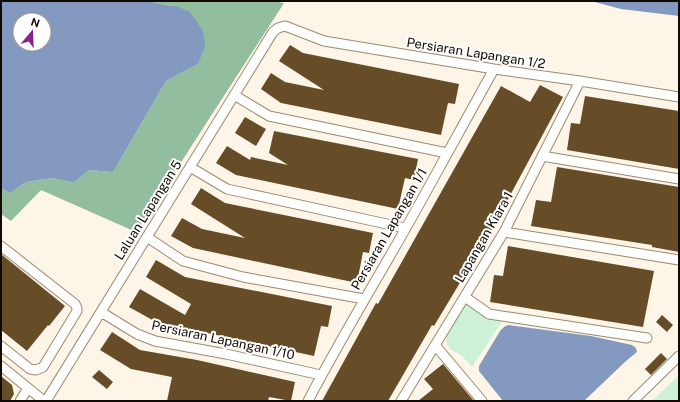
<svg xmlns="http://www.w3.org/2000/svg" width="680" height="402" font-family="'Public Sans',sans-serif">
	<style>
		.green { fill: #ccf1d6 }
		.forest { fill: #92bd9e }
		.water { fill: #8499c0; fill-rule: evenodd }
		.building { fill: #664d27 }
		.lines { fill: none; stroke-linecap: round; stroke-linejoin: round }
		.minor-casing { stroke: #9d896d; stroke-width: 11 }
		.minor { stroke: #fff; stroke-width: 9 }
		.labels { text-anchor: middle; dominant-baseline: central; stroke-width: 4; stroke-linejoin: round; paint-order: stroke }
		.street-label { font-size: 13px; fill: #110a02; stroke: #fff }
	</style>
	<rect width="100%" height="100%" fill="#fef5e9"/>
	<path class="green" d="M 465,303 L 486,317 L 503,320 L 472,367 L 461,355 L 450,349 L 446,341 L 448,334 Z
		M 679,375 L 679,401 L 652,401 Z"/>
	<path class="forest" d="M 148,1 L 273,1 L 284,3 L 136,232 L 41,190 L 11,221 L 1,214 L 1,188 L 10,193 L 26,182 L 52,178 L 74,181 L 89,170 L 113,172 L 166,81 L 198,64 L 176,6 L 165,5 Z"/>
	<path class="water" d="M 1,1 L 148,1 L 165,5 L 176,6 L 190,12 L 203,31 L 205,46 L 198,64 L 166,81 L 113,172 L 89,170 L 74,182 L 52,178 L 26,182 L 10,193 L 1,188 ZM 20,20 L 44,20 L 44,44 L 20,44 Z
		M 591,1 L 679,1 L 679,16 L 621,9 Z
		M 508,325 L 591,336 L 632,345 L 636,348 L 637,352 L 626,361 L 584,401 L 503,401 L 479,371 L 479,366 L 500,331 L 504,327 Z"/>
	<path class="building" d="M 290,45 L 303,53 L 459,84 L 455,104 L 448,103 L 441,135 L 281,103 L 261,89 L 271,73 L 285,82 L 324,90 L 279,61 Z
		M 540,85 L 563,97 L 491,231 L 434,326 L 432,325 L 388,401 L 322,401 L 376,303 L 378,304 L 501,86 L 530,102 Z
		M 585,96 L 679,111 L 679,169 L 567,150 L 571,123 L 580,124 Z
		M 245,117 L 266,129 L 256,146 L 235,133 Z
		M 274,131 L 418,159 L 414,180 L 405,178 L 398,209 L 236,175 L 216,163 L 227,146 L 250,160 L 251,157 L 288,165 L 269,153 Z
		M 557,167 L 679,187 L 679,252 L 652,247 L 652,245 L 531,226 L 536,200 L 551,202 Z
		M 201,188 L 225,203 L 373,233 L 369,253 L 363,252 L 357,283 L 193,248 L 171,236 L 182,218 L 202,229 L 245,238 L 191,204 Z
		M 508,246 L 654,271 L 643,327 L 490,302 L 494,275 L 503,276 Z
		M 1,254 L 65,306 L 49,326 L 48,325 L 27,351 L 1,330 Z
		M 156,260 L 185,277 L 332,306 L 328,327 L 321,326 L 314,356 L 156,322 L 129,307 L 140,289 L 185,315 L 191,304 L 146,277 Z
		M 662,315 L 673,325 L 667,332 L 656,322 Z
		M 112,332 L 140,350 L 197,360 L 295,382 L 291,401 L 269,397 L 268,401 L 167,401 L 172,377 L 131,369 L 100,350 Z
		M 661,353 L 667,359 L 651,375 L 645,369 Z
		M 443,364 L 474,401 L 418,401 L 433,389 L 424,379 Z
		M 99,370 L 113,382 L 107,389 L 92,377 Z
		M 1,376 L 12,385 L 14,394 L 10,401 L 1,401 Z"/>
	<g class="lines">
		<defs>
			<path id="minor" d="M 234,95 L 269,116 L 447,153
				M 542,156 L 679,179
				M 190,167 L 227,189 L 405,228
				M 504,232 L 679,260
				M 147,237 L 183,261 L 243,277 L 364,299
				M 1,246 L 75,304 L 77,308 L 77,311 L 43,367 L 36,370 L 30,369 L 1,346
				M 465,297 L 489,314 L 647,338
				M 101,312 L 137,334 L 155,341 L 226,354 L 321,375
				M 435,345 L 482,401
				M 1,366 L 44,401
				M 20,401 L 28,388
				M 46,401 L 273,32 L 278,28 L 285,26 L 324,41 L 494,69 L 580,81 L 679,97
				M 308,401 C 345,330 388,262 426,192 C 449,151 471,110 494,69
				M 401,401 L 504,232 L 580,81
				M 633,401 L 679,356"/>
		</defs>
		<use href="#minor" class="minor-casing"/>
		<use href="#minor" class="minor"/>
	</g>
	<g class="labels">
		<g class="street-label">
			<text transform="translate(476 53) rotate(9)">Persiaran Lapangan 1/2</text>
			<text transform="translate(148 210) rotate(-58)">Laluan Lapangan 5</text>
			<text transform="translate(389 229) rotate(-60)">Persiaran Lapangan 1/1</text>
			<text transform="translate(484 237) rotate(-60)">Lapangan Kiara 1</text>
			<text transform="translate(223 340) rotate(12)">Persiaran Lapangan 1/10</text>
		</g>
	</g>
	<rect width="680" height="402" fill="none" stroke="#110a02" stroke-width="4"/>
	<g transform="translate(32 32) rotate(19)"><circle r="19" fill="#ffffff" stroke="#a09d9a"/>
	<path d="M0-3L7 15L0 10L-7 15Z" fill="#822591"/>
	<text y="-6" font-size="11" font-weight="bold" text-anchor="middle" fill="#110a02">N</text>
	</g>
</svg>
